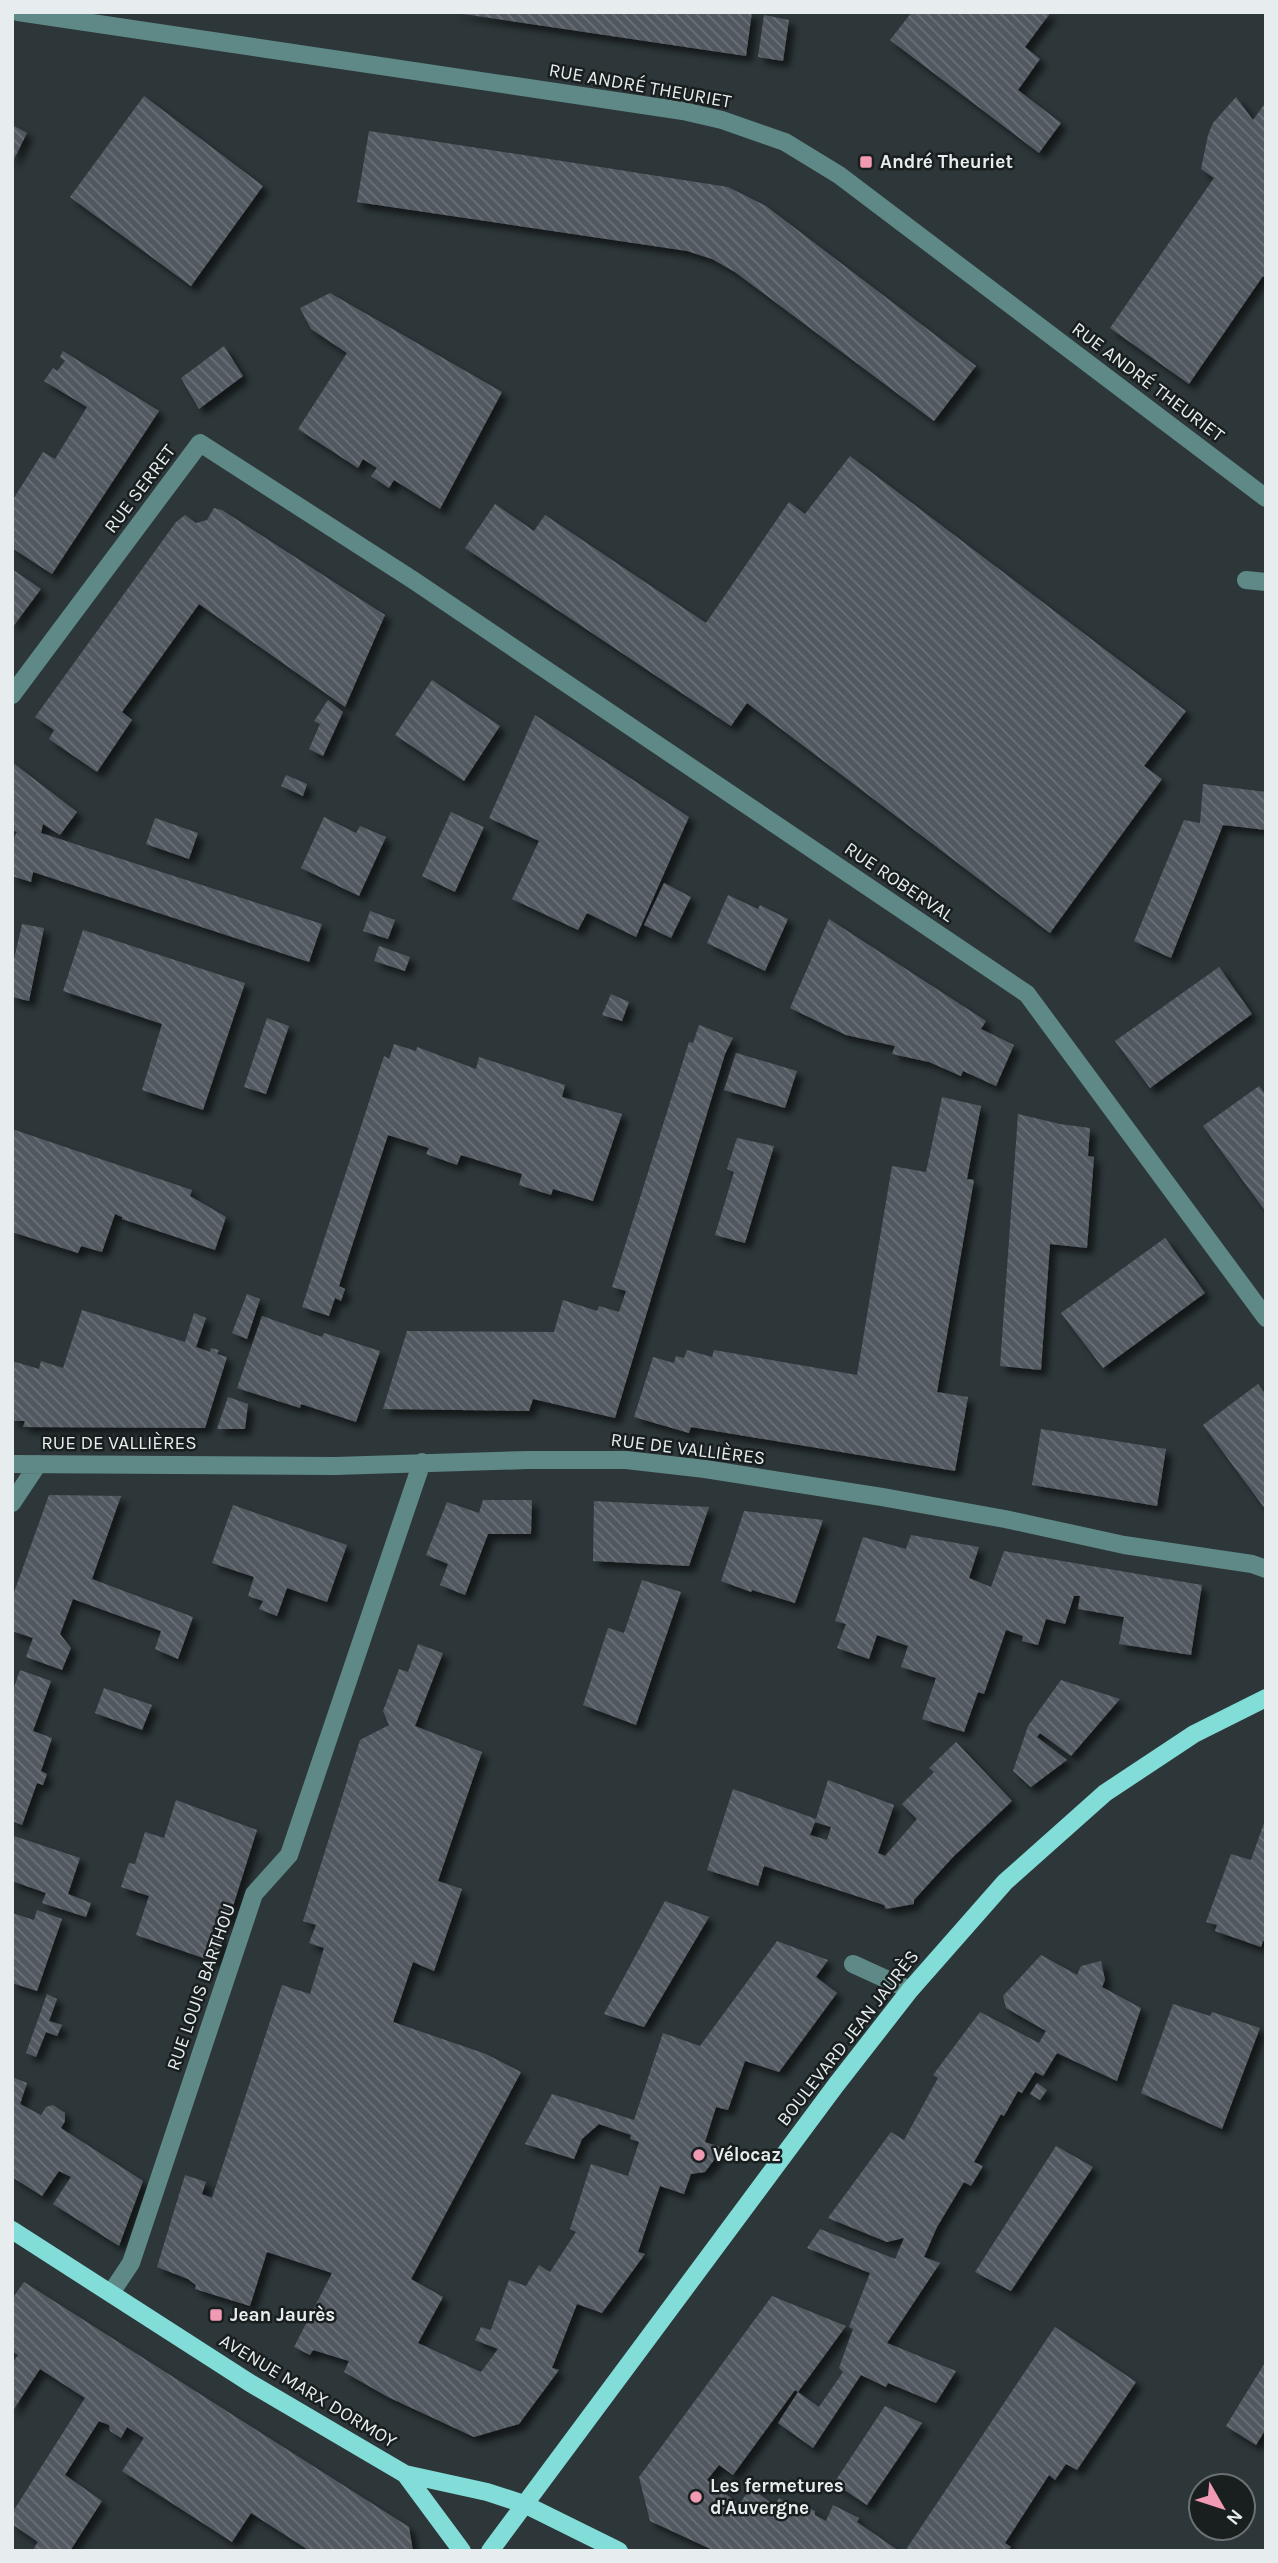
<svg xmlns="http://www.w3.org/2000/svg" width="1278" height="2563" font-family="Karla,sans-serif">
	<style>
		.building { fill: url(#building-back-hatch); fill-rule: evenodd; filter: url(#shadow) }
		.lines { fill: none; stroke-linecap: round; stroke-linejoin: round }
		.minor { stroke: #5f8986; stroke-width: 18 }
		.major { stroke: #82dcd7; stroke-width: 18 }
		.poi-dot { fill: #f19ab3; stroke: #191e1f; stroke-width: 2.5 }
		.labels { text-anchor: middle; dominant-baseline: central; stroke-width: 5; stroke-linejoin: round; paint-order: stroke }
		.street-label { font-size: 19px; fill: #e7edef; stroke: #191e1f }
		.poi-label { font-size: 19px; font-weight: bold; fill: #e7edef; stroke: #191e1f; text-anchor: start }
	</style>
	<defs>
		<pattern id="building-back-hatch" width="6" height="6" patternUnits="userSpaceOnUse" patternTransform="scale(1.75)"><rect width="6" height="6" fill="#515960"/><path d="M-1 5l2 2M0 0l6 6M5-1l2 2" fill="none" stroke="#6a7177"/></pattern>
		<filter id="shadow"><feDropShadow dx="6" dy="6" stdDeviation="3.5" flood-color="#0009"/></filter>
	</defs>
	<rect width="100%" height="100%" fill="#2d373a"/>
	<path class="building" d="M 450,12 L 752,12 L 746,56 Z
		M 912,12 L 1051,12 L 1025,47 L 1040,59 L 1018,90 L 1061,123 L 1039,153 L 890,40 Z
		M 764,15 L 789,20 L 783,61 L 758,57 Z
		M 144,96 L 263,186 L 191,286 L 70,197 Z
		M 1236,97 L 1253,120 L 1266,102 L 1266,278 L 1263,276 L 1189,384 L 1110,328 L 1214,178 L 1201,169 L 1208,135 L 1213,123 Z
		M 12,125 L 27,133 L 12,163 Z
		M 369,131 L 728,187 L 766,206 L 976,366 L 934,421 L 735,272 L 712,259 L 687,251 L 357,202 Z
		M 330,293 L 502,392 L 440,509 L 394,480 L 389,488 L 371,476 L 377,468 L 363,459 L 358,468 L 298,429 L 347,353 L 311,329 L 300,308 Z
		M 224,346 L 243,376 L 199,409 L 181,378 Z
		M 63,351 L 159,411 L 52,574 L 12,548 L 12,501 L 43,452 L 55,459 L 87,407 L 44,381 L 53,368 L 57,371 L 65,361 L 60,357 Z
		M 850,456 L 1186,711 L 1144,766 L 1162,779 L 1050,933 L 747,703 L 731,726 L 465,548 L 495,504 L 534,531 L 545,515 L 706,623 L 789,502 L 805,514 Z
		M 214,508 L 222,510 L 385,615 L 345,707 L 199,604 L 122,712 L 132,720 L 97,772 L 49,739 L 54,730 L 35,717 L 176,522 L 185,515 L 196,523 L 207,520 Z
		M 12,569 L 41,589 L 12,628 Z
		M 432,680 L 500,726 L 464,781 L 395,735 Z
		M 328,700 L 343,712 L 323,756 L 309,749 L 320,724 L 314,721 Z
		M 535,715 L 689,817 L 636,937 L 587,913 L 578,930 L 512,899 L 539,841 L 489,818 Z
		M 12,762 L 77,812 L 60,835 L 43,824 L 41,833 L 322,924 L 309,962 L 33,872 L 31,882 L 12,876 L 12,841 L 17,832 L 12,830 Z
		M 286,775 L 307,784 L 303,796 L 281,786 Z
		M 1203,784 L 1266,792 L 1266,830 L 1223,825 L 1171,958 L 1134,941 L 1184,820 L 1200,823 Z
		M 451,812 L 484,827 L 455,892 L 422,876 Z
		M 324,817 L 356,833 L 360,826 L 386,837 L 359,896 L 301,868 Z
		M 155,818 L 198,833 L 189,859 L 146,844 Z
		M 664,883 L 691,897 L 671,938 L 644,925 Z
		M 728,895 L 758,909 L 760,905 L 788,919 L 765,971 L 707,943 Z
		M 370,911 L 395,920 L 388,939 L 363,931 Z
		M 829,919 L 986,1021 L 981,1029 L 1014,1045 L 996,1086 L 963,1071 L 961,1076 L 929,1062 L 892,1054 L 895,1046 L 846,1035 L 790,1008 Z
		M 22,924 L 44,928 L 29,1001 L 12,997 L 12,968 Z
		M 83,930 L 245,983 L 203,1110 L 142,1090 L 162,1024 L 63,991 Z
		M 379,946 L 410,957 L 405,971 L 374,961 Z
		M 1219,967 L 1252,1014 L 1150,1088 L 1115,1041 Z
		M 611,994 L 629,1002 L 622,1021 L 602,1015 Z
		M 267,1018 L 289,1026 L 266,1094 L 244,1087 Z
		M 699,1025 L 733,1038 L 725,1054 L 615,1418 L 533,1399 L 529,1411 L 383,1409 L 407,1331 L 554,1332 L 563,1300 L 597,1311 L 599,1306 L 619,1312 L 626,1291 L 612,1287 L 689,1042 L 693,1043 Z
		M 394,1044 L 416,1051 L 417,1047 L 476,1069 L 479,1057 L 565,1085 L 562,1097 L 622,1114 L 593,1201 L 553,1189 L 551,1195 L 519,1185 L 522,1174 L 461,1155 L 457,1165 L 426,1154 L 429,1148 L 388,1135 L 339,1286 L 345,1289 L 341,1301 L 335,1298 L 329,1316 L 302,1307 L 384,1056 L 389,1059 Z
		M 736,1053 L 797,1071 L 785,1108 L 724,1090 Z
		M 1259,1086 L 1266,1095 L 1266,1212 L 1203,1126 Z
		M 942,1097 L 981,1106 L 967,1179 L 974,1180 L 937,1392 L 968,1397 L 955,1471 L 691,1427 L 689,1433 L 634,1417 L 653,1357 L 674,1363 L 676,1356 L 684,1358 L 687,1350 L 712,1357 L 714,1350 L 857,1375 L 892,1166 L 926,1172 Z
		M 1018,1114 L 1060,1124 L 1090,1128 L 1088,1156 L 1094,1157 L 1087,1248 L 1050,1244 L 1041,1370 L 1000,1366 Z
		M 12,1129 L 192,1190 L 190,1196 L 226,1217 L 215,1250 L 122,1219 L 122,1217 L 115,1214 L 102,1252 L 81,1246 L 78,1253 L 12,1232 Z
		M 737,1138 L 774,1146 L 745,1243 L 715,1235 L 734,1172 L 727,1169 Z
		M 1165,1238 L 1205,1293 L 1103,1368 L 1061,1313 Z
		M 247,1294 L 260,1299 L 247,1339 L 232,1333 Z
		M 82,1310 L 185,1342 L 194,1313 L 206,1318 L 196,1347 L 210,1352 L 211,1348 L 219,1350 L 217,1354 L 227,1357 L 205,1428 L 23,1427 L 25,1421 L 12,1421 L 12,1361 L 39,1369 L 41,1361 L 63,1368 Z
		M 262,1316 L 322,1337 L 324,1333 L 380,1351 L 356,1422 L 301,1404 L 300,1408 L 237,1388 Z
		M 1258,1384 L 1266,1395 L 1266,1510 L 1203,1425 Z
		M 228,1397 L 248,1404 L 245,1429 L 217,1429 Z
		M 1041,1429 L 1166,1449 L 1157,1506 L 1032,1485 Z
		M 49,1495 L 121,1496 L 92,1579 L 193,1617 L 178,1659 L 155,1649 L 161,1631 L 73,1599 L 60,1634 L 71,1648 L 62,1670 L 26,1657 L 33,1638 L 12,1631 L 12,1598 Z
		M 483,1500 L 532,1500 L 531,1534 L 488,1534 L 465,1595 L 440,1585 L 448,1564 L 426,1555 L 447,1502 L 479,1513 Z
		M 594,1501 L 709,1507 L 689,1566 L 593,1561 Z
		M 233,1505 L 347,1545 L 327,1602 L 287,1588 L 277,1616 L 259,1609 L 263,1601 L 248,1596 L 254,1577 L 212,1563 Z
		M 744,1511 L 823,1520 L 795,1603 L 752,1590 L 751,1592 L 721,1581 Z
		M 911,1535 L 979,1547 L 969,1578 L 991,1587 L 1004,1551 L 1202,1585 L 1191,1655 L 1119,1644 L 1124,1617 L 1078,1609 L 1080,1596 L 1074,1596 L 1065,1624 L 1046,1619 L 1038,1645 L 1022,1641 L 1023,1636 L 1006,1630 L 984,1694 L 978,1692 L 964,1732 L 922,1719 L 936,1678 L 901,1667 L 908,1646 L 877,1635 L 869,1659 L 837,1648 L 846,1624 L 835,1621 L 863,1537 L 906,1549 Z
		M 642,1580 L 681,1592 L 636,1725 L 583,1705 L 608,1628 L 624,1633 Z
		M 418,1644 L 443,1653 L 415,1726 L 482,1752 L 438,1881 L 462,1889 L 434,1971 L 413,1962 L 393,2022 L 486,2054 L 521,2072 L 411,2279 L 443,2297 L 418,2343 L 481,2372 L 498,2349 L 475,2340 L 481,2327 L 491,2330 L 509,2280 L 526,2286 L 539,2265 L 550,2272 L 576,2232 L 570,2229 L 591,2164 L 628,2176 L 639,2142 L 630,2139 L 631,2135 L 599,2124 L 582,2139 L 574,2159 L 525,2144 L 552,2094 L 634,2120 L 663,2033 L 700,2046 L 777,1941 L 828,1960 L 816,1977 L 837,1993 L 779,2072 L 745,2061 L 728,2110 L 716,2107 L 705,2142 L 723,2148 L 705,2172 L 691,2174 L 684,2194 L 660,2186 L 638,2252 L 645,2254 L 602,2313 L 577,2304 L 552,2368 L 559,2370 L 519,2424 L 474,2437 L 388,2397 L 344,2372 L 349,2361 L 313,2350 L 310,2355 L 294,2347 L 332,2273 L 267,2252 L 250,2306 L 195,2289 L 196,2285 L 188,2279 L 157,2267 L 185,2175 L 206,2182 L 202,2194 L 212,2198 L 282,1985 L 310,1994 L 324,1948 L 309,1943 L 316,1925 L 303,1921 L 360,1740 L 389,1725 L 383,1711 L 399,1669 L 408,1672 Z
		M 20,1670 L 51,1681 L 33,1731 L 52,1738 L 41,1771 L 47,1774 L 43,1785 L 37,1783 L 22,1825 L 12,1821 L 12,1693 Z
		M 1061,1680 L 1120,1699 L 1071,1756 L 1040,1733 L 1037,1737 L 1067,1760 L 1031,1787 L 1013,1771 L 1028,1726 Z
		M 104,1688 L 152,1705 L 142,1730 L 95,1713 Z
		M 956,1742 L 1012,1801 L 953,1857 L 914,1900 L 914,1904 L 886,1909 L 884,1905 L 764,1866 L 758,1886 L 707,1870 L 733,1789 L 816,1819 L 828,1780 L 894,1805 L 878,1853 L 885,1856 L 917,1819 L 902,1804 L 934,1772 L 929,1768 ZM 815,1822 L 831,1827 L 827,1840 L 810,1835 Z
		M 176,1800 L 257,1830 L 229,1919 L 221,1924 L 216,1924 L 212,1934 L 223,1938 L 215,1962 L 136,1935 L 149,1896 L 121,1887 L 129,1863 L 135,1864 L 145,1832 L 164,1838 Z
		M 1265,1820 L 1266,1942 L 1263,1941 L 1261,1947 L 1215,1931 L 1217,1925 L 1206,1922 L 1231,1854 L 1251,1860 Z
		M 14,1836 L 80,1858 L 68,1894 L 91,1903 L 86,1917 L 42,1903 L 46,1893 L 12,1881 L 12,1842 Z
		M 665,1901 L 709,1917 L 644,2027 L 604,2014 Z
		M 37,1910 L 62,1919 L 37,1991 L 12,1983 L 12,1913 L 34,1920 Z
		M 1041,1955 L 1077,1975 L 1081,1966 L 1101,1961 L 1105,1980 L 1102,1987 L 1141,2008 L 1117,2081 L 1057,2053 L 1043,2076 L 1035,2072 L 1022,2093 L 1018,2091 L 1004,2116 L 1001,2114 L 974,2162 L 983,2166 L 971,2186 L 964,2182 L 937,2227 L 924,2257 L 940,2263 L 887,2343 L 956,2371 L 936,2403 L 888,2383 L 886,2387 L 861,2375 L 813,2448 L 778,2423 L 798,2392 L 795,2390 L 733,2475 L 719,2465 L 707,2480 L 739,2504 L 751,2488 L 775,2506 L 779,2498 L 797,2508 L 800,2504 L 815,2511 L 815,2515 L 826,2521 L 833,2505 L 859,2518 L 857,2522 L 899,2551 L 715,2551 L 650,2521 L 639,2477 L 772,2296 L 846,2326 L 798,2392 L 819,2407 L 843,2372 L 839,2368 L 853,2329 L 849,2327 L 870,2273 L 807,2248 L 820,2229 L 895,2259 L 904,2238 L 887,2242 L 828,2218 L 891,2132 L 904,2140 L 938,2078 L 933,2075 L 980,2012 L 1039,2043 L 1046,2031 L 1006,2008 L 1003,1996 Z
		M 47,1994 L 57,1999 L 49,2021 L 62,2025 L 57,2036 L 46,2032 L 36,2057 L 26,2053 Z
		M 1173,2004 L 1210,2016 L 1212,2012 L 1260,2028 L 1222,2129 L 1141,2093 Z
		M 12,2077 L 27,2083 L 20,2104 L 41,2115 L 46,2107 L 53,2105 L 65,2113 L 65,2121 L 61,2128 L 143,2181 L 119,2246 L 53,2204 L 71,2177 L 59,2171 L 42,2196 L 12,2177 Z
		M 1037,2083 L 1047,2090 L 1040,2100 L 1030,2094 Z
		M 1056,2146 L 1093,2167 L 1011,2291 L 975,2272 Z
		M 24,2282 L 409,2527 L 413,2551 L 310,2551 L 251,2513 L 232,2542 L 122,2471 L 144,2438 L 127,2427 L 121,2438 L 110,2431 L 109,2425 L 99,2421 L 65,2475 L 102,2501 L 70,2551 L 32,2551 L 38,2542 L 12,2524 L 12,2513 L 85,2398 L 40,2369 L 12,2412 L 12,2364 L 18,2355 L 12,2351 L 12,2299 Z
		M 1055,2327 L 1136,2382 L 1077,2470 L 1066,2464 L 1055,2480 L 1049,2475 L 1005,2543 L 1011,2547 L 1008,2551 L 905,2551 Z
		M 1266,2361 L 1266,2429 L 1256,2445 L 1226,2426 Z
		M 885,2406 L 922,2423 L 867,2505 L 834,2483 Z"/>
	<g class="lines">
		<path class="minor" d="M 18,12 L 683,111 L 722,120 L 785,142 L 839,175 L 1266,498
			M 1246,580 L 1266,582
			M 12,695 L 200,443 L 413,580 L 1027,994 L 1266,1318
			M 12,1464 L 335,1466 L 528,1460 L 626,1460 L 705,1469 L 882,1497 L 1005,1519 L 1124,1545 L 1252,1564 L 1266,1569
			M 12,1503 L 38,1464
			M 853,1964 L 910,1990
			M 111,2293 L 131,2263 L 254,1894 L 289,1855 L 422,1462"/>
		<path class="major" d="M 12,2230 L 250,2383 L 405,2474 L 487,2492 L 524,2504 L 619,2551
			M 405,2474 L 462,2551
			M 490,2551 L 836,2085 L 910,1990 L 1005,1882 L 1105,1793 L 1194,1734 L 1266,1698"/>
	</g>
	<g class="poi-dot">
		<rect x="859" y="155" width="14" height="14" rx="3.5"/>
		<circle cx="699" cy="2155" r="7"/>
		<rect x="209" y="2308" width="14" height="14" rx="3.5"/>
		<circle cx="696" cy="2497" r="7"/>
	</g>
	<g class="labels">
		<g class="street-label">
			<text transform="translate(640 86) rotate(10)">RUE ANDRÉ THEURIET</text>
			<text transform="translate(1148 382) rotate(37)">RUE ANDRÉ THEURIET</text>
			<text transform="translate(140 489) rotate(-53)">RUE SERRET</text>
			<text transform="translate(899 882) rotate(34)">RUE ROBERVAL</text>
			<text x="119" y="1443">RUE DE VALLIÈRES</text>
			<text transform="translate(688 1449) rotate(7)">RUE DE VALLIÈRES</text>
			<text transform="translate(201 1987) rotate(-71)">RUE LOUIS BARTHOU</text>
			<text transform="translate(848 2038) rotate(-52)">BOULEVARD JEAN JAURÈS</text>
			<text transform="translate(308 2391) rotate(31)">AVENUE MARX DORMOY</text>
		</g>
		<g class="poi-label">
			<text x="880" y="162">André Theuriet</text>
			<text x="713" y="2155">Vélocaz</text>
			<text x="230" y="2315">Jean Jaurès</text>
			<text x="710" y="2486">Les fermetures<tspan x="710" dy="22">d'Auvergne</tspan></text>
		</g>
	</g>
	<rect width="1278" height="2563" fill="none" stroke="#e7edef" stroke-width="28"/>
	<g transform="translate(1222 2507) rotate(129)"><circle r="33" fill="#191e1f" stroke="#6b7172" stroke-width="2"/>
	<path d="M0-5L12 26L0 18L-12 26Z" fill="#f19ab3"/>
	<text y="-10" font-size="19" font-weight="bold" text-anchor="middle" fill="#e7edef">N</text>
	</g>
</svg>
